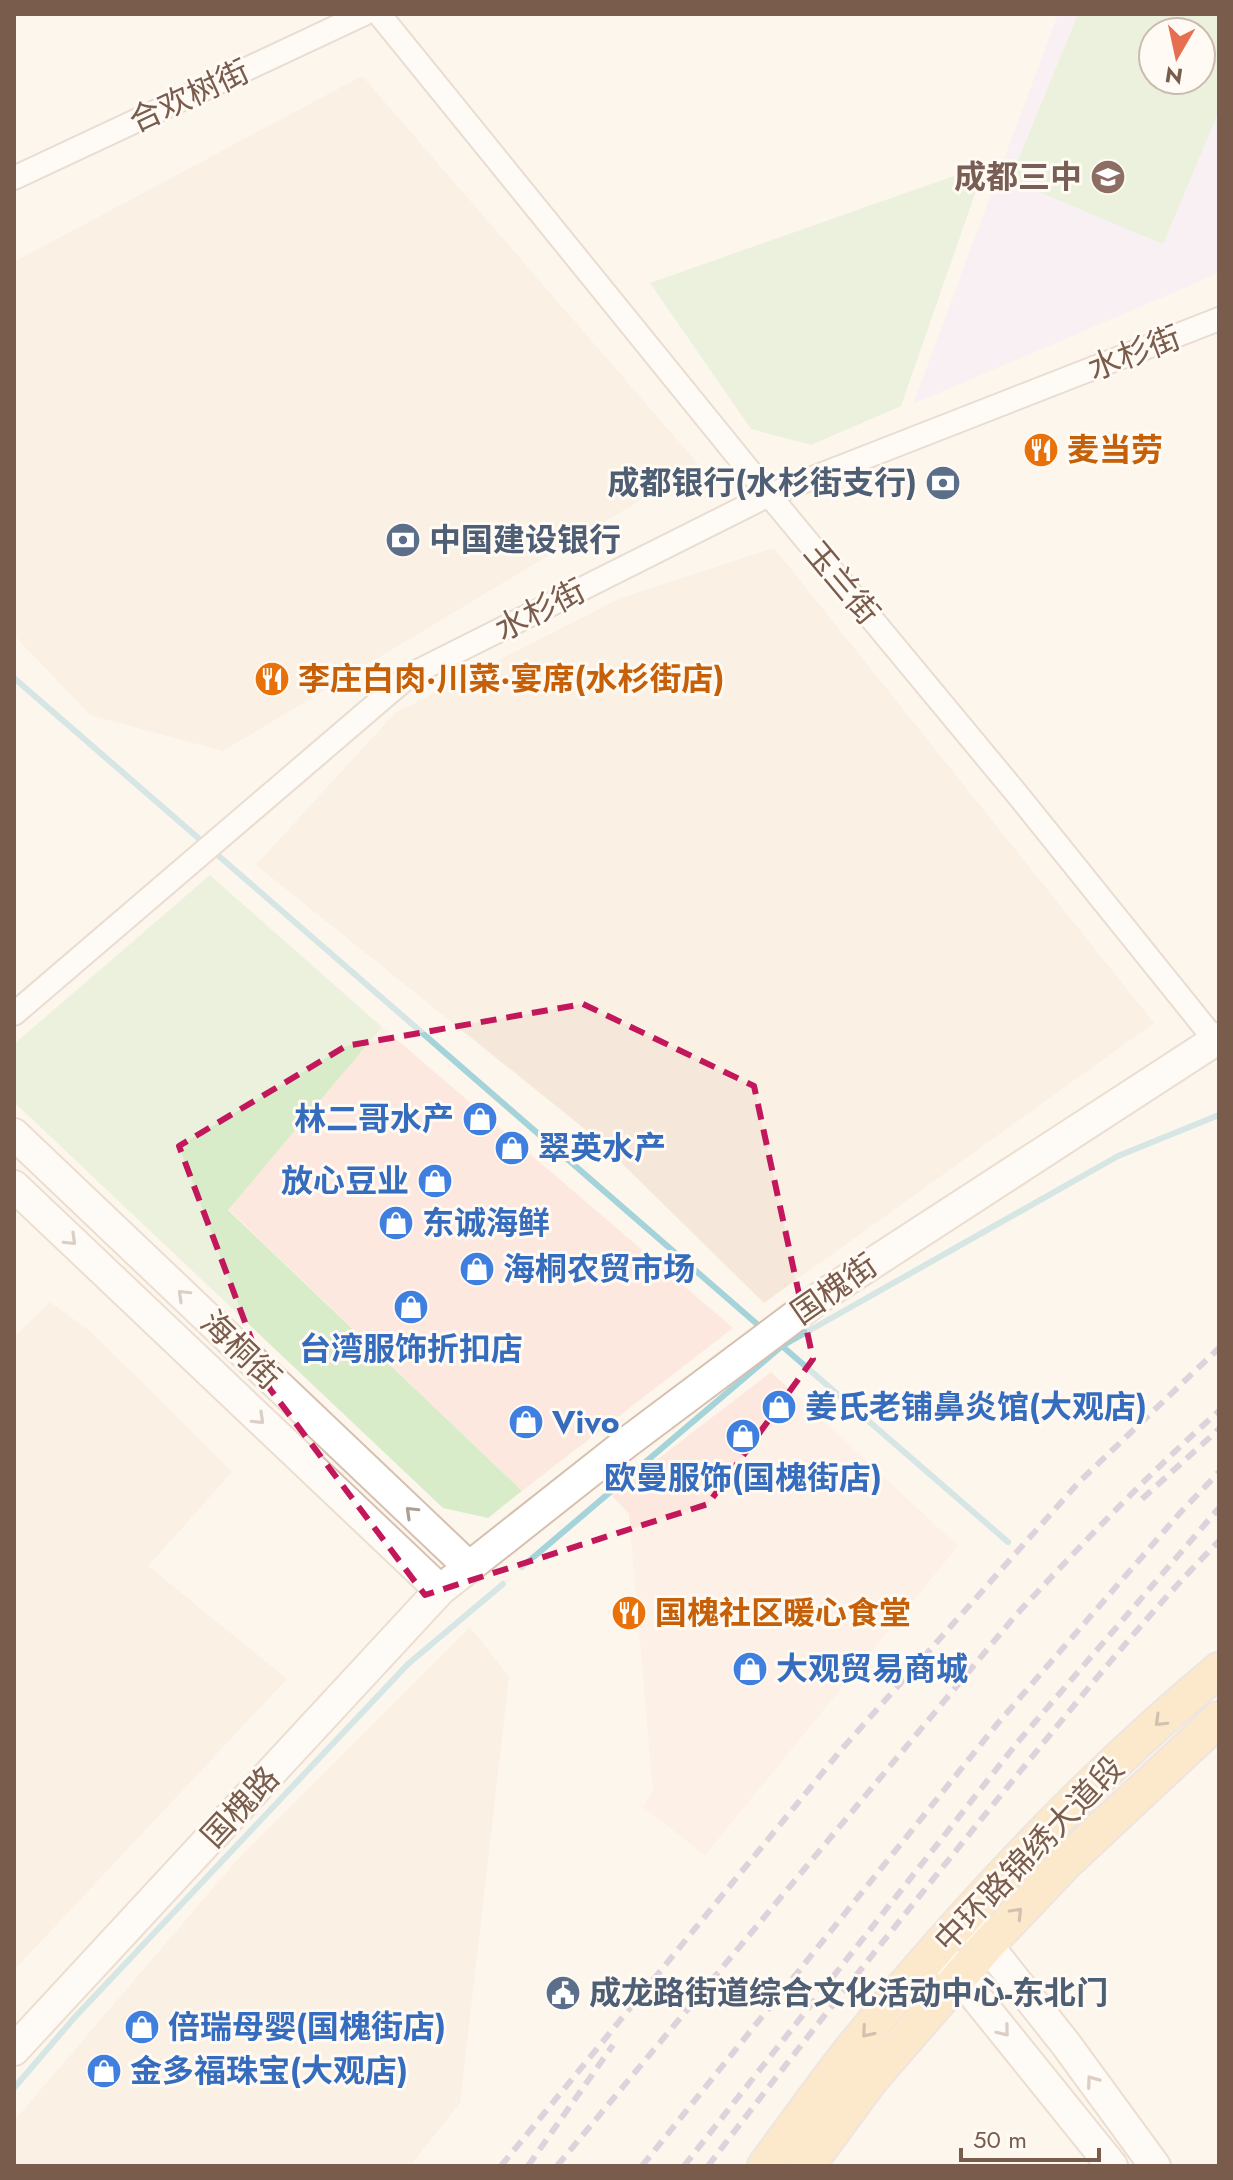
<svg xmlns="http://www.w3.org/2000/svg" width="1233" height="2180" font-family="Jost,'Noto Sans SC',sans-serif">
	<style>
		.residential { fill: #f5e8da }
		.commercial { fill: #fde8e0 }
		.education { fill: #f3e8fa; fill-rule: evenodd }
		.green { fill: #d8ecc9; fill-rule: evenodd }
		.lines { fill: none; stroke-linecap: round; stroke-linejoin: round }
		.stream { stroke: #a5d3da; stroke-width: 6 }
		.street-casing { stroke: #d1beb0; stroke-width: 26 }
		.secondary-casing { stroke: #d6c0b0; stroke-width: 34 }
		.primary-casing { stroke: #dad1cd; stroke-width: 38 }
		.street { stroke: #fff; stroke-width: 22 }
		.secondary { stroke: #fff; stroke-width: 30 }
		.primary { stroke: #fbd9a5; stroke-width: 34 }
		.rail { stroke: #b9a8c9; stroke-width: 6; stroke-dasharray: 12 8; stroke-linecap: butt }
		.oneway { stroke: #af9d94 }
		.oneway2 { stroke: #a18267 }
		.marked { fill: none; stroke: #c2185b; stroke-width: 6; stroke-dasharray: 16 10; stroke-linejoin: round }
		.labels { text-anchor: middle; dominant-baseline: central; stroke-width: 6; stroke-linejoin: round; paint-order: stroke }
		.street-label { font-size: 32px; fill: #7a5c4d; stroke: #fffaf3 }
		.education-label { font-size: 32px; font-weight: bold; fill: #785e54; stroke: #fffaf3; text-anchor: end }
		.food-label { font-size: 32px; font-weight: bold; fill: #c56008; stroke: #fffaf3; text-anchor: start }
		.service-label { font-size: 32px; font-weight: bold; fill: #4e5e75; stroke: #fffaf3; text-anchor: start }
		.shop-label { font-size: 32px; font-weight: bold; fill: #366cbe; stroke: #fffaf3; text-anchor: start }
	</style>
	<rect width="100%" height="100%" fill="#fdf6ec"/>
	<path class="residential" d="M 362,76 L 699,465 L 223,751 L 90,715 L 14,635 L 14,262 Z
		M 774,548 L 1154,1023 L 764,1303 L 596,1138 L 256,865 L 395,713 L 621,598 Z
		M 50,1302 L 91,1332 L 232,1472 L 148,1566 L 287,1679 L 14,1970 L 14,1337 Z
		M 470,1627 L 509,1677 L 460,2103 L 410,2166 L 14,2166 L 14,2121 L 238,1859 Z"/>
	<path class="commercial" d="M 382,1027 L 733,1328 L 522,1491 L 228,1209 Z
		M 771,1372 L 958,1546 L 705,1855 L 643,1807 L 653,1791 L 629,1514 L 611,1495 Z"/>
	<path class="education" d="M 1058,14 L 1219,14 L 1219,273 L 913,404 ZM 1153,32 L 1201,32 L 1201,80 L 1153,80 Z"/>
	<path class="green" d="M 1078,14 L 1219,14 L 1219,111 L 1163,244 L 1010,180 ZM 1153,32 L 1201,32 L 1201,80 L 1153,80 Z
		M 985,165 L 901,406 L 811,445 L 751,429 L 650,283 Z
		M 210,875 L 382,1027 L 228,1210 L 522,1491 L 488,1518 L 443,1508 L 16,1104 L 14,1044 Z"/>
	<g class="lines">
		<path class="stream" d="M 14,678 L 204,843
			M 213,851 L 757,1324
			M 782,1346 L 1008,1542
			M 522,1567 L 782,1346 L 1118,1156 L 1219,1115
			M 14,2088 L 75,2017 L 408,1664 L 503,1584"/>
		<defs>
			<path id="street" d="M 379,14 L 769,495 L 1017,794 L 1215,1040
				M 14,178 L 364,14
				M 14,1014 L 410,675 L 769,495 L 1219,319"/>
			<path id="secondary" d="M 14,1134 L 468,1566
				M 14,1186 L 440,1590
				M 965,1917 L 1065,2043 L 1155,2166
				M 946,1960 L 1112,2166
				M 14,2050 L 440,1590 L 626,1443 L 822,1296 L 1219,1038"/>
			<path id="primary" d="M 765,2166 C 794,2127 822,2087 852,2049 C 963,1913 1084,1782 1219,1670
				M 807,2166 L 871,2079 L 988,1944 L 1067,1861 L 1219,1719"/>
		</defs>
		<use href="#street" class="street-casing"/>
		<use href="#secondary" class="secondary-casing"/>
		<use href="#primary" class="primary-casing"/>
		<use href="#street" class="street"/>
		<use href="#secondary" class="secondary"/>
		<use href="#primary" class="primary"/>
		<path class="rail" d="M 1142,1499 L 1219,1429
			M 501,2166 L 841,1750 L 1079,1482 L 1219,1348
			M 528,2166 L 613,2045
			M 557,2166 L 1015,1616 C 1081,1545 1147,1475 1219,1411
			M 642,2166 L 998,1723 L 1179,1514 L 1219,1472
			M 684,2166 L 1017,1743 L 1219,1508
			M 708,2166 C 806,2037 907,1911 1009,1785 C 1077,1702 1144,1617 1219,1541"/>
	</g>
	<defs><path id="oneway-chevron" d="M-2-3.5L2.5 0L-2 3.5" fill="none" stroke-width="1.6" stroke-linecap="round" stroke-linejoin="round" transform="scale(2)"/></defs>
	<g class="oneway">
		<use href="#oneway-chevron" transform="translate(71 1240) rotate(44)"/>
		<use href="#oneway-chevron" transform="translate(183 1295) rotate(-136)"/>
		<use href="#oneway-chevron" transform="translate(259 1419) rotate(44)"/>
		<use href="#oneway-chevron" transform="translate(411 1512) rotate(-136)"/>
		<use href="#oneway-chevron" transform="translate(1004 2031) rotate(51)"/>
		<use href="#oneway-chevron" transform="translate(1092 2081) rotate(-126)"/>
	</g>
	<g class="oneway2">
		<use href="#oneway-chevron" transform="translate(1160 1721) rotate(136)"/>
		<use href="#oneway-chevron" transform="translate(1017 1913) rotate(-46)"/>
		<use href="#oneway-chevron" transform="translate(867 2032) rotate(130)"/>
	</g>
	<path d="M0 0H1233V2180H0ZM 583,1004 L 754,1086 L 813,1359 L 708,1504 L 425,1595 L 270,1389 L 179,1146 L 346,1046 Z" fill="#fdf6ec" fill-opacity=".55" fill-rule="evenodd"/>
	<path class="marked" d="M 583,1004 L 754,1086 L 813,1359 L 708,1504 L 425,1595 L 270,1389 L 179,1146 L 346,1046 Z"/>
	<defs>
		<symbol id="school-disc" viewBox="-11 -11 22 22"><circle r="9.5" fill="#8d6e63" stroke="#fffaf3"/><path d="M0-5L7-2L0 1L-7-2ZM-4 1L0 2.5L4 1V4Q0 6-4 4Z" fill="#fff"/></symbol>
		<symbol id="restaurant-disc" viewBox="-11 -11 22 22"><circle r="9.5" fill="#e8710a" stroke="#fffaf3"/><path d="M-5-6h1v4h1v-4h1v4h1v-4h1v5L-1.5 .5V6h-2V.5L-5-1ZM5-6V6H3V1.5H1.5Q1.5-4 5-6Z" fill="#fff"/></symbol>
		<symbol id="bank-disc" viewBox="-11 -11 22 22"><circle r="9.5" fill="#5c6f8a" stroke="#fffaf3"/><path d="M-6-4H6V4H-6ZM0-2.3a2.3 2.3 0 1 0 0 4.6a2.3 2.3 0 1 0 0-4.6Z" fill="#fff"/></symbol>
		<symbol id="shop-disc" viewBox="-11 -11 22 22"><circle r="9.5" fill="#3f7fe0" stroke="#fffaf3"/><path d="M-5-2.5h2.3a2.7 3.5 0 0 1 5.4 0H5L5.5 6h-11ZM-1.5-2.5h3a1.5 2.3 0 0 0-3 0Z" fill="#fff"/></symbol>
		<symbol id="civic-disc" viewBox="-11 -11 22 22"><circle r="9.5" fill="#5c6f8a" stroke="#fffaf3"/><path d="M-.6-6.5H3V-4.5H.6V-3L4-1V1h2V6H-6V1h2V-1L-.6-3ZM-1.2 2.5V6h2.4V2.5Z" fill="#fff"/></symbol>
	</defs>
	<g fill-rule="evenodd">
		<use href="#school-disc" x="1088" y="157" width="40" height="40"/>
		<use href="#restaurant-disc" x="1021" y="430" width="40" height="40"/>
		<use href="#bank-disc" x="923" y="463" width="40" height="40"/>
		<use href="#bank-disc" x="383" y="520" width="40" height="40"/>
		<use href="#restaurant-disc" x="252" y="659" width="40" height="40"/>
		<use href="#shop-disc" x="460" y="1099" width="40" height="40"/>
		<use href="#shop-disc" x="492" y="1128" width="40" height="40"/>
		<use href="#shop-disc" x="415" y="1161" width="40" height="40"/>
		<use href="#shop-disc" x="376" y="1203" width="40" height="40"/>
		<use href="#shop-disc" x="457" y="1249" width="40" height="40"/>
		<use href="#shop-disc" x="391" y="1287" width="40" height="40"/>
		<use href="#shop-disc" x="759" y="1387" width="40" height="40"/>
		<use href="#shop-disc" x="506" y="1402" width="40" height="40"/>
		<use href="#shop-disc" x="723" y="1416" width="40" height="40"/>
		<use href="#restaurant-disc" x="609" y="1593" width="40" height="40"/>
		<use href="#shop-disc" x="730" y="1649" width="40" height="40"/>
		<use href="#civic-disc" x="543" y="1973" width="40" height="40"/>
		<use href="#shop-disc" x="122" y="2007" width="40" height="40"/>
		<use href="#shop-disc" x="84" y="2051" width="40" height="40"/>
	</g>
	<g class="labels">
		<g class="street-label">
			<text transform="translate(189 96) rotate(-25)">合欢树街</text>
			<text transform="translate(1134 353) rotate(-21)">水杉街</text>
			<text transform="translate(842 583) rotate(50)">玉兰街</text>
			<text transform="translate(540 610) rotate(-27)">水杉街</text>
			<text transform="translate(834 1289) rotate(-35)">国槐街</text>
			<text transform="translate(241 1350) rotate(44)">海桐街</text>
			<text transform="translate(240 1807) rotate(-47)">国槐路</text>
			<text transform="translate(1029 1854) rotate(-46)">中环路锦绣大道段</text>
		</g>
		<g class="education-label">
			<text x="1082" y="177">成都三中</text>
		</g>
		<g class="food-label">
			<text x="1067" y="450">麦当劳</text>
			<text x="298" y="679">李庄白肉·川菜·宴席(水杉街店)</text>
			<text x="655" y="1613">国槐社区暖心食堂</text>
		</g>
		<g class="service-label">
			<text x="917" y="483" text-anchor="end">成都银行(水杉街支行)</text>
			<text x="429" y="540">中国建设银行</text>
			<text x="589" y="1993">成龙路街道综合文化活动中心-东北门</text>
		</g>
		<g class="shop-label">
			<text x="454" y="1119" text-anchor="end">林二哥水产</text>
			<text x="538" y="1148">翠英水产</text>
			<text x="409" y="1181" text-anchor="end">放心豆业</text>
			<text x="422" y="1223">东诚海鲜</text>
			<text x="503" y="1269">海桐农贸市场</text>
			<text x="411" y="1349" text-anchor="middle">台湾服饰折扣店</text>
			<text x="805" y="1407">姜氏老铺鼻炎馆(大观店)</text>
			<text x="552" y="1422">Vivo</text>
			<text x="743" y="1478" text-anchor="middle">欧曼服饰(国槐街店)</text>
			<text x="776" y="1669">大观贸易商城</text>
			<text x="168" y="2027">倍瑞母婴(国槐街店)</text>
			<text x="130" y="2071">金多福珠宝(大观店)</text>
		</g>
	</g>
	<rect width="1233" height="2180" fill="none" stroke="#7a5c4d" stroke-width="32"/>
	<g transform="translate(1177 56) rotate(189)"><circle r="38" fill="#fffaf3" stroke="#cabbb1" stroke-width="2"/>
	<path d="M0-6L14 30L0 20L-14 30Z" fill="#e76f51"/>
	<text y="-12" font-size="22" font-weight="bold" text-anchor="middle" fill="#7a5c4d">N</text>
	</g>
	<path d="M961 2148v12h138v-12" fill="none" stroke="#7a5c4d" stroke-width="4"/>
	<text x="973" y="2148" font-size="24" fill="#7a5c4d" stroke="#fffaf3" stroke-width="6" paint-order="stroke">50 m</text>
</svg>
